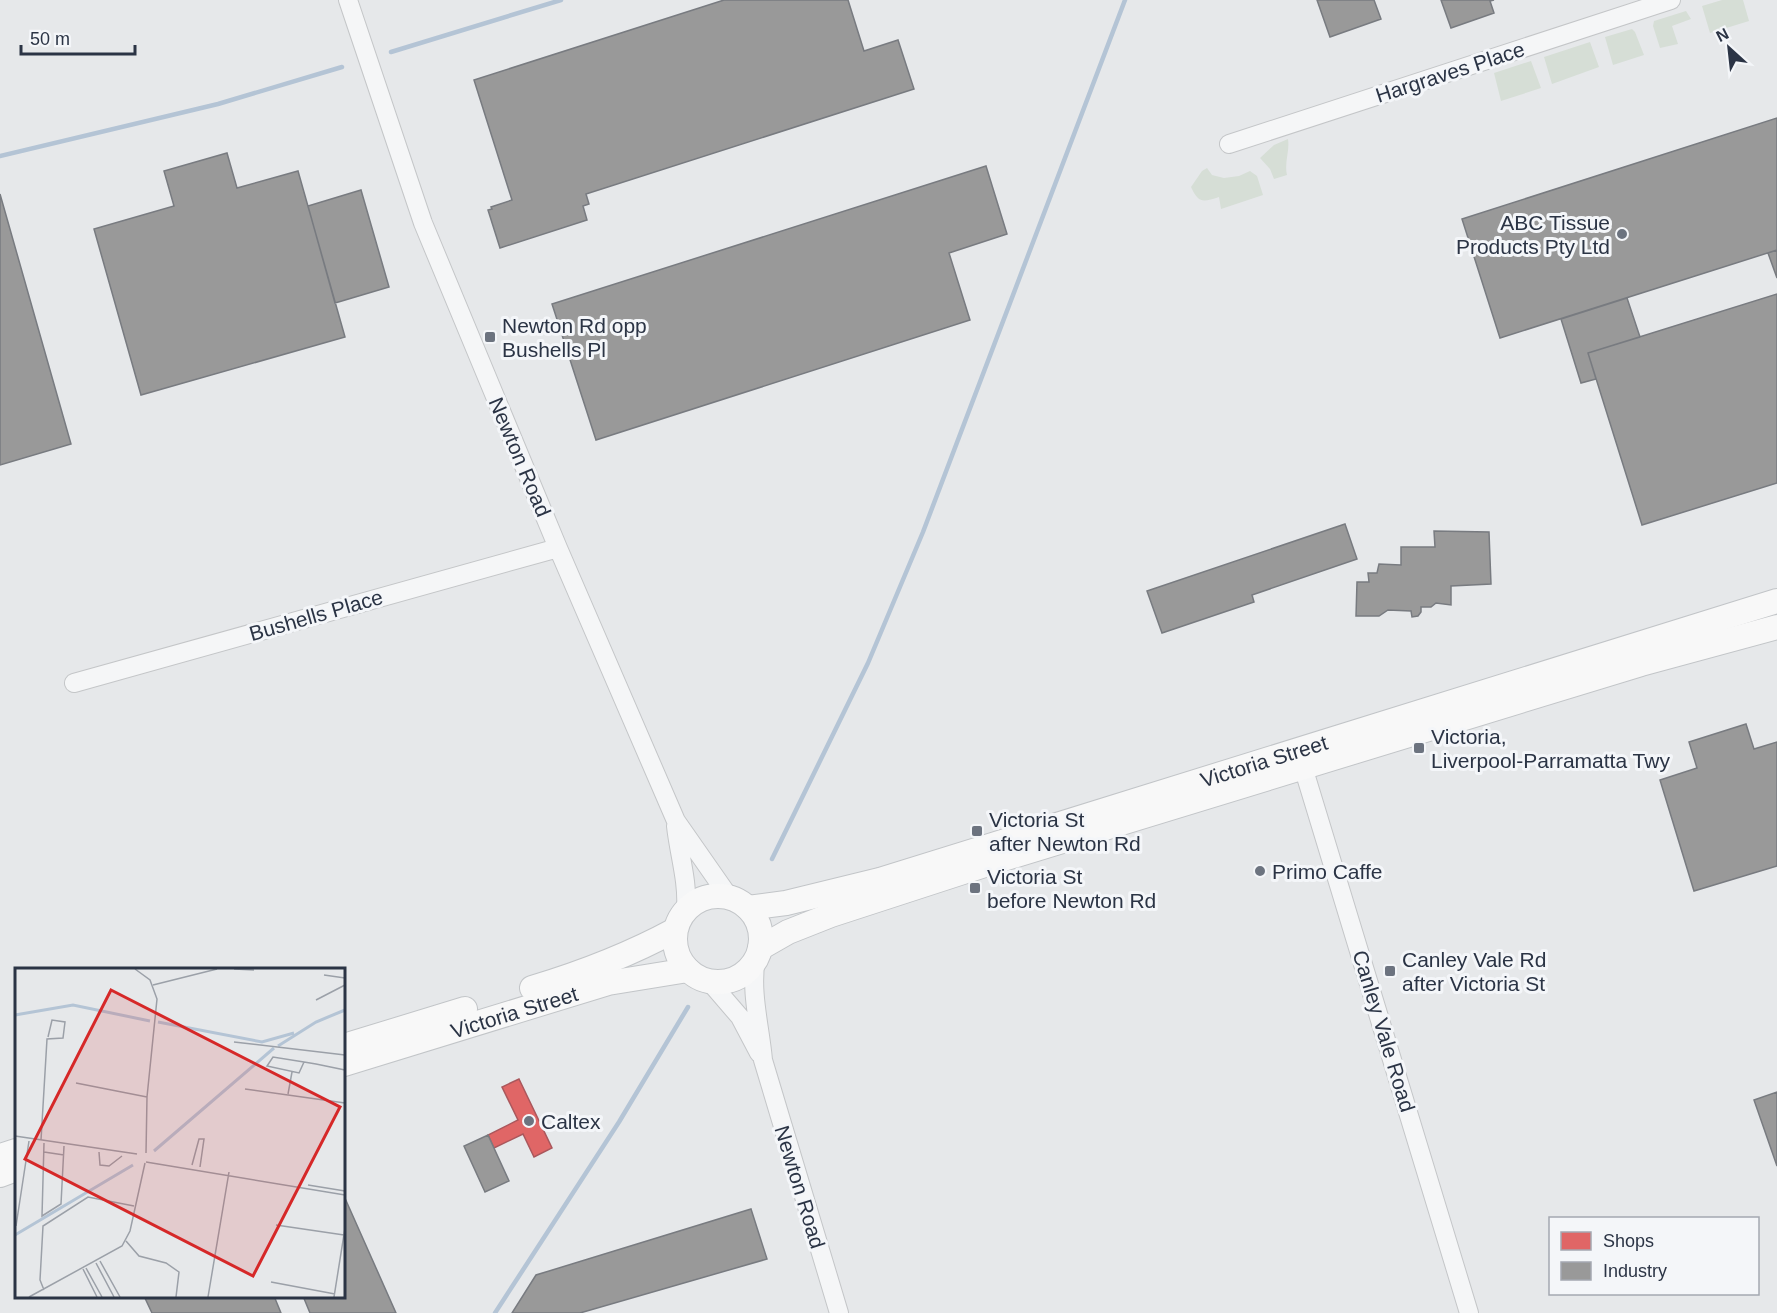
<svg xmlns="http://www.w3.org/2000/svg" width="1777" height="1313" font-family="Arial,sans-serif">
	<style>
		.green { fill: #d6ded6 }
		.shops { fill: #e06666; stroke: #aa575c; stroke-width: 1.5 }
		.industry { fill: #999; stroke: #787b80; stroke-width: 1.5 }
		.lines { fill: none; stroke-linecap: round; stroke-linejoin: round }
		.stream { stroke: #b4c4d5; stroke-width: 4.5 }
		.minor-casing { stroke: #c4c6c8; stroke-width: 20 }
		.major-casing { stroke: #c2c5c8; stroke-width: 26 }
		.minor { stroke: #f5f6f7; stroke-width: 18 }
		.major { stroke: #f8f8f8; stroke-width: 24 }
		.poi-dot { fill: #6c737f; stroke: #f4f6f9; stroke-width: 2 }
		.labels { text-anchor: middle; dominant-baseline: central; stroke-width: 6; stroke-linejoin: round; paint-order: stroke }
		.street-label { font-size: 21px; fill: #2b3445; stroke: #f4f6f9 }
		.poi-label { font-size: 21px; fill: #2b3445; stroke: #f4f6f9; text-anchor: start }
		.inset-river { fill: none; stroke: #b4c4d5; stroke-width: 3 }
		.inset-road { fill: none; stroke: #9ba0a8; stroke-width: 1.5 }
		.view { fill: #d62828; fill-opacity: 0.15; stroke: #d62828; stroke-width: 3 }
		.inset-edge { fill: none; stroke: #2b3445; stroke-width: 3 }
	</style>
	<rect width="100%" height="100%" fill="#e6e8ea"/>
	<path class="green" d="M 1722,0 L 1743,0 L 1749,21 L 1710,33 L 1702,6 Z
		M 1686,11 L 1691,19 L 1672,26 L 1678,44 L 1660,48 L 1653,26 L 1654,21 Z
		M 1632,29 L 1635,32 L 1644,55 L 1613,65 L 1605,37 Z
		M 1590,42 L 1599,67 L 1552,84 L 1544,57 Z
		M 1531,61 L 1541,88 L 1501,101 L 1494,73 Z
		M 1288,139 C 1290,151 1284,163 1287,175 L 1274,179 L 1270,169 L 1260,158 L 1274,145 Z
		M 1207,168 L 1212,175 L 1224,178 L 1239,176 L 1250,171 L 1257,176 L 1263,195 L 1221,209 L 1219,197 C 1203,202 1199,204 1191,187 L 1202,171 Z"/>
	<path class="shops" d="M 519,1079 L 552,1148 L 534,1157 L 523,1134 L 494,1148 L 488,1135 L 518,1120 L 502,1087 Z"/>
	<path class="industry" d="M 724,0 L 848,0 L 864,51 L 898,40 L 914,89 L 586,194 L 589,204 L 583,206 L 587,220 L 500,248 L 488,210 L 492,209 L 491,207 L 512,200 L 474,80 Z
		M 1317,0 L 1374,0 L 1381,19 L 1330,37 Z
		M 1441,0 L 1494,0 L 1490,1 L 1494,13 L 1451,28 Z
		M 1777,118 L 1777,250 L 1500,338 L 1462,219 Z
		M 227,153 L 237,188 L 298,171 L 345,337 L 141,395 L 94,229 L 174,206 L 164,171 Z
		M 986,166 L 1007,234 L 949,253 L 970,320 L 596,440 L 552,304 Z
		M 361,190 L 389,287 L 335,303 L 308,206 Z
		M 0,194 L 71,444 L 0,465 Z
		M 1777,250 L 1777,278 L 1768,253 Z
		M 1777,294 L 1777,483 L 1642,525 L 1588,353 Z
		M 1627,298 L 1640,337 L 1588,353 L 1596,379 L 1581,383 L 1561,319 Z
		M 1345,524 L 1357,559 L 1252,595 L 1254,602 L 1162,633 L 1147,591 Z
		M 1434,531 L 1489,532 L 1491,584 L 1451,586 L 1451,605 L 1436,603 L 1431,607 L 1421,607 L 1421,612 L 1418,616 L 1412,617 L 1411,611 L 1388,610 L 1379,616 L 1356,616 L 1357,582 L 1369,582 L 1368,573 L 1377,573 L 1379,564 L 1401,565 L 1401,547 L 1435,547 Z
		M 1746,724 L 1754,749 L 1777,742 L 1777,866 L 1694,891 L 1660,780 L 1697,768 L 1689,742 Z
		M 1777,1092 L 1777,1166 L 1754,1100 Z
		M 488,1135 L 509,1181 L 485,1192 L 464,1146 Z
		M 344,1196 L 396,1313 L 310,1313 L 303,1296 L 344,1296 Z
		M 751,1209 L 767,1259 L 580,1313 L 512,1313 L 536,1275 Z
		M 144,1296 L 274,1296 L 281,1313 L 152,1313 Z"/>
	<g class="lines">
		<path class="stream" d="M 391,52 L 561,0
			M 0,156 L 218,104 L 342,67
			M 772,859 L 868,663 L 923,532 L 1125,0
			M 495,1313 L 619,1122 L 688,1007"/>
		<defs>
			<path id="minor" d="M 348,0 L 423,223 L 558,548 L 676,821 L 729,897
				M 1229,144 L 1671,0
				M 74,683 L 558,548
				M 1300,757 L 1469,1313
				M 676,826 C 679,854 688,881 686,909
				M 756,958 C 750,992 760,1026 763,1060 L 839,1313
				M 709,981 L 740,1017 L 759,1053"/>
			<g id="major">
				<circle cx="718" cy="939" r="43"/>
				<path id="s1" d="M 748,908 L 786,903 L 880,880 L 1777,601"/>
				<path d="M 760,948 L 788,932 L 831,915 L 1000,860 L 1641,664 L 1777,627"/>
				<path d="M 532,988 C 582,973 629,955 675,930"/>
				<path d="M 344,1046 L 465,1009"/>
				<path id="s2" d="M 344,1064 L 608,983 L 688,970"/>
				<path d="M 0,1156 L 16,1151"/>
				<path d="M 0,1175 L 16,1169"/>
			</g>
		</defs>
		<use href="#minor" class="minor-casing"/>
		<use href="#major" class="major-casing"/>
		<use href="#minor" class="minor"/>
		<use href="#major" class="major"/>
	</g>
	<g class="poi-dot">
		<circle cx="1622" cy="234" r="6"/>
		<rect x="484" y="331" width="12" height="12" rx="3"/>
		<rect x="1413" y="742" width="12" height="12" rx="3"/>
		<rect x="971" y="825" width="12" height="12" rx="3"/>
		<circle cx="1260" cy="871" r="6"/>
		<rect x="969" y="882" width="12" height="12" rx="3"/>
		<rect x="1384" y="965" width="12" height="12" rx="3"/>
		<circle cx="529" cy="1121" r="6"/>
	</g>
	<g class="labels">
		<g class="street-label">
			<text transform="translate(1450 72) rotate(-18)">Hargraves Place</text>
			<text transform="translate(520 457) rotate(67)">Newton Road</text>
			<text transform="translate(316 615) rotate(-16)">Bushells Place</text>
			<text stroke="none"><textPath href="#s1" startOffset="537">Victoria Street</textPath></text>
			<text stroke="none"><textPath href="#s2" startOffset="178">Victoria Street</textPath></text>
			<text transform="translate(1384 1031) rotate(73)">Canley Vale Road</text>
			<text transform="translate(800 1187) rotate(73)">Newton Road</text>
		</g>
		<g class="poi-label">
			<text x="1610" y="222" text-anchor="end">ABC Tissue<tspan x="1610" dy="24">Products Pty Ltd</tspan></text>
			<text x="502" y="325">Newton Rd opp<tspan x="502" dy="24">Bushells Pl</tspan></text>
			<text x="1431" y="736">Victoria,<tspan x="1431" dy="24">Liverpool-Parramatta Twy</tspan></text>
			<text x="989" y="819">Victoria St<tspan x="989" dy="24">after Newton Rd</tspan></text>
			<text x="1272" y="871">Primo Caffe</text>
			<text x="987" y="876">Victoria St<tspan x="987" dy="24">before Newton Rd</tspan></text>
			<text x="1402" y="959">Canley Vale Rd<tspan x="1402" dy="24">after Victoria St</tspan></text>
			<text x="541" y="1121">Caltex</text>
		</g>
	</g>
	<g transform="translate(15 968)">
		<rect width="330" height="330" fill="#e6e8ea"/>
		<path class="inset-river" d="M 0,47 L 58,37 L 135,53M 143,54 L 247,74 L 279,65M 263,78 L 301,54 L 330,42M 139,183 L 259,80M 0,267 L 118,197"/>
		<path class="inset-road" d="M 120,1 L 135,12 L 142,31 L 132,129 L 131,185M 219,1 L 239,2M 309,7 L 330,10M 138,17 L 202,1M 301,32 L 330,17M 219,74 L 330,87M 289,94 L 284,105 L 252,98 L 258,89 L 289,94 L 301,96 L 330,102M 61,115 L 132,129M 230,121 L 330,135M 273,126 L 277,104M 0,168 L 122,186M 26,172 L 32,71 L 48,70 L 50,54 L 37,52 L 33,69M 29,175 L 27,248 L 46,236 L 49,178M 29,184 L 49,187M 84,184 L 85,197 L 94,198 L 107,188M 131,194 L 330,227M 177,197 L 184,171 L 189,171 L 185,199M 293,217 L 330,223M 261,257 L 329,267M 1,258 L 14,173M 111,273 L 124,288 L 151,295 L 164,304 L 161,329M 85,293 L 105,329M 81,295 L 99,329M 71,300 L 87,329M 68,301 L 82,329M 256,314 L 320,326M 29,322 L 25,312 L 28,258 L 73,229 L 119,238M 14,329 L 107,278 L 115,263 L 130,195M 193,329 L 214,204M 319,329 L 330,260"/>
		<path class="view" d="M 96,22 L 325,139 L 238,308 L 10,191 Z"/>
		<rect width="330" height="330" class="inset-edge"/>
	</g>
	<rect x="1549" y="1217" width="210" height="78" fill="#f4f6f9" stroke="#a4a8b1" stroke-width="1.5"/>
	<rect x="1561" y="1232" width="30" height="18" fill="#e06666" stroke="#a4a8b1" stroke-width="1.5"/>
	<text x="1603" y="1247" font-size="18" fill="#2b3445">Shops</text>
	<rect x="1561" y="1262" width="30" height="18" fill="#999999" stroke="#a4a8b1" stroke-width="1.5"/>
	<text x="1603" y="1277" font-size="18" fill="#2b3445">Industry</text>
	<g transform="translate(1729 48) rotate(333)" stroke="#f4f6f9" stroke-width="4.5" paint-order="stroke">
	<path d="M0-4.5L10 22L0 15L-10 22Z" fill="#2b3445"/>
	<text y="-9" font-size="16" font-weight="bold" text-anchor="middle" fill="#2b3445">N</text>
	</g>
	<path d="M21 45v9h114v-9" fill="none" stroke="#2b3445" stroke-width="3"/>
	<text x="30" y="45" font-size="18" fill="#2b3445" stroke="#f4f6f9" stroke-width="4.5" paint-order="stroke">50 m</text>
</svg>
